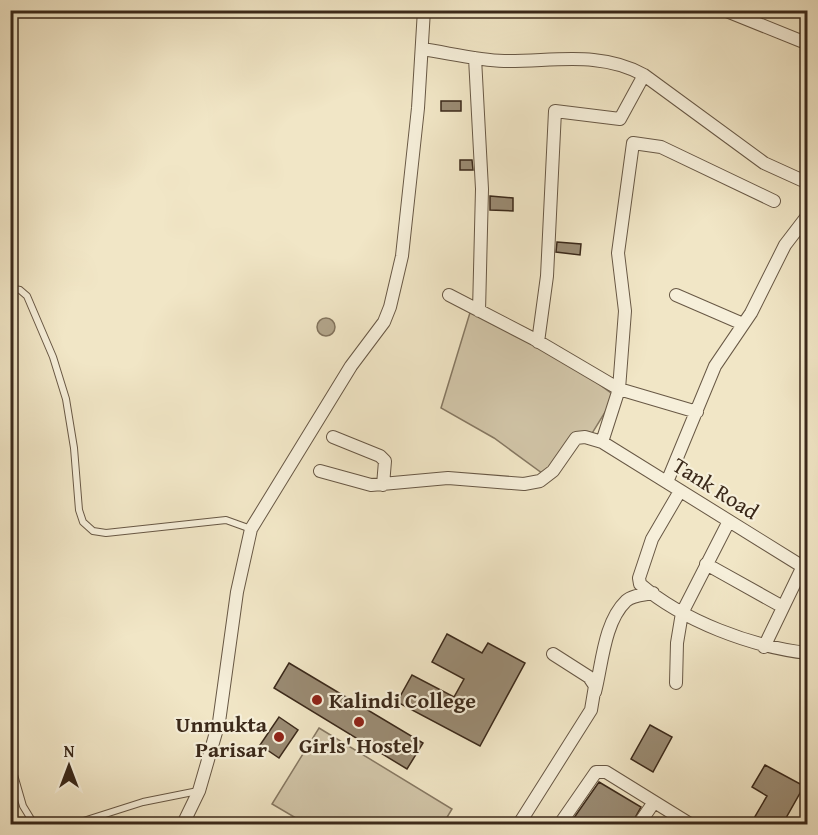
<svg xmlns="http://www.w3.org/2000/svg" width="818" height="835" font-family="'Gentium Book Plus',serif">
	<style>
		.green { fill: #d2c6a9; stroke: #867862; stroke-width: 1.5 }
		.water { fill: #b3a68c; stroke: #83745e; stroke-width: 1.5 }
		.building { fill: #9a8b73; stroke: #3b291a; stroke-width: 1.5 }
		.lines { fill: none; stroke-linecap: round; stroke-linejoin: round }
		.lane-casing { stroke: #685845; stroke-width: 8 }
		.street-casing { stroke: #685845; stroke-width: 14 }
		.lane { stroke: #f6efda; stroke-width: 6 }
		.street { stroke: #f6efda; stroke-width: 12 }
		.poi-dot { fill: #8f2418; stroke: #f6efda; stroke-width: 2 }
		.labels { text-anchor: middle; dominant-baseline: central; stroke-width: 4.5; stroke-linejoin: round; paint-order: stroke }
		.street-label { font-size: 22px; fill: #3b291a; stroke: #f6efda }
		.poi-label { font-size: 22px; font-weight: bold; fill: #3b291a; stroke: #f6efda; text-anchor: start }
	</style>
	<rect width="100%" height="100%" fill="#f1e6c6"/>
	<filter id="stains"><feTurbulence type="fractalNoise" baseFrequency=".00333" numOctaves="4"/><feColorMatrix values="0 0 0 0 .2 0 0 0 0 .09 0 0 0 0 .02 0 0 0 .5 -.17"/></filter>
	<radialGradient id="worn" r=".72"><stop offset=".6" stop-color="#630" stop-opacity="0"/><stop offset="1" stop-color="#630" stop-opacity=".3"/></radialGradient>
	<path class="green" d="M 472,306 L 539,340 L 615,396 L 588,440 L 576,437 L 546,476 L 494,438 L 441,408 Z
		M 319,728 L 452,809 L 443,824 L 306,824 L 272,804 Z"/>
	<path class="water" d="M317 327a9 9 0 1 1 18 0a9 9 0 1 1-18 0Z"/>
	<path class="building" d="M 441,101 L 461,101 L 461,111 L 441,111 Z
		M 460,160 L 472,160 L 473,170 L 460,170 Z
		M 490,196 L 513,198 L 513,211 L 490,210 Z
		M 557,242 L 581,244 L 580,255 L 556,252 Z
		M 447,634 L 482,653 L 488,643 L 525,663 L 480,746 L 397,702 L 412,675 L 454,697 L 464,679 L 432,662 Z
		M 289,663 L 423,743 L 407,769 L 274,688 Z
		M 279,717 L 298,730 L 279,758 L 260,745 Z
		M 650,725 L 672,737 L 653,772 L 631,759 Z
		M 765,765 L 804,786 L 786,818 L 797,825 L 750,825 L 767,796 L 752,787 Z
		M 599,782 L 641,807 L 631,825 L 576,825 L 571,822 Z"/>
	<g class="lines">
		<defs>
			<path id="lane" d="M 10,288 L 20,290 L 27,296 L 53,357 L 66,399 L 74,448 L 79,510 L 83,522 L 93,531 L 106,533 L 226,520 L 251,529
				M 10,761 L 23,806 L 34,824
				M 74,824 L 143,802 L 198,791"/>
			<path id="street" d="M 724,10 L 801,41
				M 422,49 C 449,53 477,60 504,61 C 551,62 600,50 644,75 L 764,163 L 808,183
				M 475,58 L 482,189 L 479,311
				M 449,295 L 534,339 L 619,389 L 697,412
				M 676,295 L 743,324
				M 538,342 L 547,276 L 555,111 L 620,119 L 644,75
				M 333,437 L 380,456 L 385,461 L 383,485
				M 602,442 L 619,389 L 625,311 L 618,253 L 633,143 L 661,147 L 774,201
				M 320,471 L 371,485 L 448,478 L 524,484 L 540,481 L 553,471 L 576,438 L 585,437 L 602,442 L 808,570
				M 667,482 L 715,366 L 751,313 L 785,245 L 808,215
				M 680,491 L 652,539 L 639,578 L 640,584 C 683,621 752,647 808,653
				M 706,564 L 783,607
				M 764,647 L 803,566
				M 676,683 L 677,643 L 682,613 L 729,521
				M 595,692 C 602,665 604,622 626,601 C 632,595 644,595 653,593
				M 183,824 L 199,791 L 219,722 L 237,592 L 251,529 L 351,366 L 384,322 L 390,307 L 402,256 L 418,108 L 424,10
				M 291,824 L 292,824
				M 519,824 L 591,710 L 595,686 L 589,677 L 553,654
				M 560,824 L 596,772 L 606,772 L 690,824
				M 639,824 L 654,802"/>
		</defs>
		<use href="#lane" class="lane-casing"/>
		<use href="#street" class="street-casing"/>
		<use href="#lane" class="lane"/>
		<use href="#street" class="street"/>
	</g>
	<g class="poi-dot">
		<circle cx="317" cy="700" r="6"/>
		<circle cx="359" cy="722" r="6"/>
		<circle cx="279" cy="737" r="6"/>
	</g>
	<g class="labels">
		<g class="street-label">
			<text transform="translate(716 488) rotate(32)">Tank Road</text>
		</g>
		<g class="poi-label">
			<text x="329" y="700">Kalindi College</text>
			<text x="267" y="724" text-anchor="end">Unmukta<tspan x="267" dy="25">Parisar</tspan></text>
			<text x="359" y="745" text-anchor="middle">Girls' Hostel</text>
		</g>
	</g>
	<rect width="818" height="835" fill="none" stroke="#f1e6c6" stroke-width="36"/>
	<rect x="12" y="12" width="794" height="811" fill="none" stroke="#3b291a" stroke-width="3"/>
	<rect x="18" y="18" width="782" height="799" fill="none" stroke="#3b291a" stroke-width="1.5"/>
	<g transform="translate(69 766)" stroke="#f6efda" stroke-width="4.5" paint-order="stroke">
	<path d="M0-4.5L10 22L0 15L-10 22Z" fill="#3b291a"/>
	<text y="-9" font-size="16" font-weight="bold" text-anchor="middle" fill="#3b291a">N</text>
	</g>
	<rect width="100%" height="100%" filter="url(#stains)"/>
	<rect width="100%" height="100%" fill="url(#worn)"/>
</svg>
